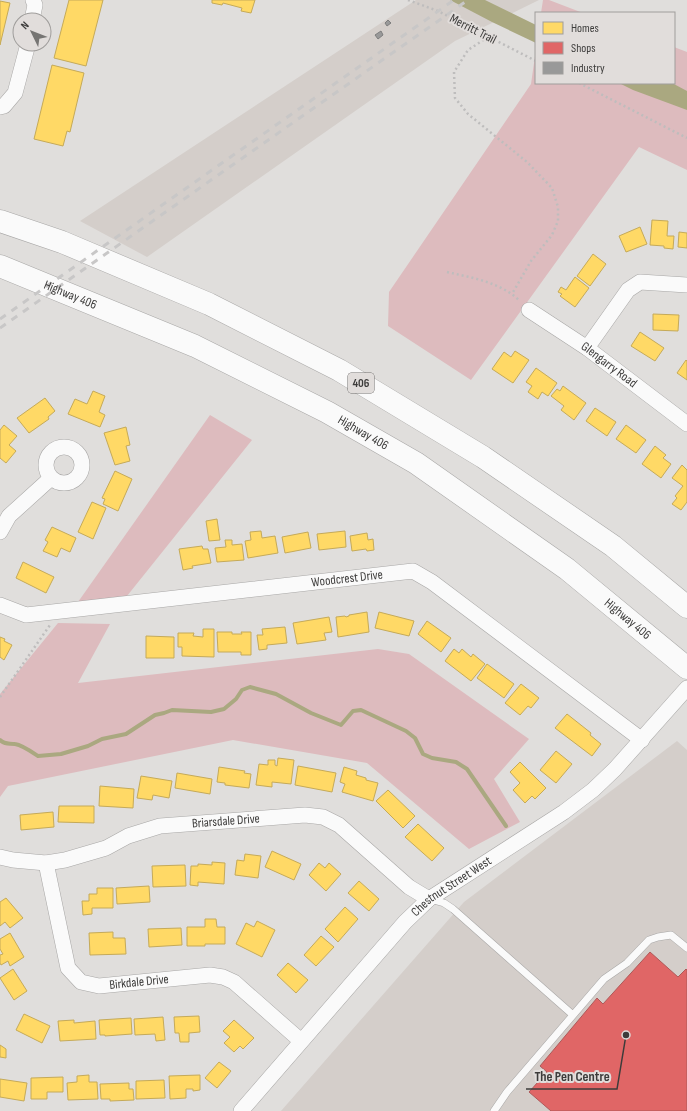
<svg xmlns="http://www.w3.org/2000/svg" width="687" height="1111" font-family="'Sofia Sans Condensed',sans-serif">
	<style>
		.built { fill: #d4ceca }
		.green { fill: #ddbbbe }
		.water { fill: #aaa880 }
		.homes { fill: #ffd966; stroke: #c5aa59 }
		.shops { fill: #e06666; stroke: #af5959 }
		.industry { fill: #999; stroke: #7d7d7d }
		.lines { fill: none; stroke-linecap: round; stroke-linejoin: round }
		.stream { stroke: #aaa880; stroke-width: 4 }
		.service-casing { stroke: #a8a7a6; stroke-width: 8 }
		.minor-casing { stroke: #a8a7a6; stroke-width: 16 }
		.motorway-casing { stroke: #a8a7a6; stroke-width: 23 }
		.path { stroke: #bebdbd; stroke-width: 2.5; stroke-dasharray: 2 3; stroke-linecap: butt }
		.service { stroke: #fafafa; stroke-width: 7 }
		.minor { stroke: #fafafa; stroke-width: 15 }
		.motorway { stroke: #fafafa; stroke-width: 22 }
		.rail { stroke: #c8c7c7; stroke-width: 3; stroke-dasharray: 7 7; stroke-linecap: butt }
		.labels { text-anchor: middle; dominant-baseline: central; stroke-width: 4; stroke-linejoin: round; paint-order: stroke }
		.shield { fill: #e1dddb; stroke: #6e6c6b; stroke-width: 1 }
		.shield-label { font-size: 12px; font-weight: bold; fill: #3d3c3b }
		.street-label { font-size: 13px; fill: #3d3c3b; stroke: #e1dddb }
		.leader { fill: none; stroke: #3d3c3b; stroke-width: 1.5 }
		.callout-dot { fill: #3d3c3b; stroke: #e1dddb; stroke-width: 1.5 }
		.callout-label { font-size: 14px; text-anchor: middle; font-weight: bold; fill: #3d3c3b; stroke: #e1dddb; stroke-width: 4; stroke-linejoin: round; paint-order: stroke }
	</style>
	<rect width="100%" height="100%" fill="#e0dedc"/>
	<path class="built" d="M 416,0 L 539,0 L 455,41 L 147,257 L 80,221 Z
		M 677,741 L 687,750 L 687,1111 L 281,1111 L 464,902 Z"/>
	<path class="green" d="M 543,0 L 549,0 L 583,13 L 541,13 Z
		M 674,47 L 687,52 L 687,170 L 639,147 L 471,380 L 388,326 L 389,292 L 531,84 L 536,49 L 536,83 L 674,83 Z
		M 210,415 L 252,440 L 127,596 L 78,602 Z
		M 58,623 L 110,624 L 78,683 L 378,649 L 409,654 L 529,739 L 494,779 L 520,822 L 469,849 L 367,763 L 233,740 L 8,786 L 0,797 L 0,694 Z"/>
	<path class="water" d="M 450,0 L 485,0 L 536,25 L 536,43 L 492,22 Z
		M 619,83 L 672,83 L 687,91 L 687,110 L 633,90 Z"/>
	<path class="homes" d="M 69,0 L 103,0 L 86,66 L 54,58 Z
		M 212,0 L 255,0 L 251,13 L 241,11 L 242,8 L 223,3 L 222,5 L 212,3 Z
		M 0,1 L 10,3 L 0,45 Z
		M 52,65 L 84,73 L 70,132 L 67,131 L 63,146 L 34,139 Z
		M 652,220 L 668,221 L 667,236 L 674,236 L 673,249 L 664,248 L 664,246 L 650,245 Z
		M 640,227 L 647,244 L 626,252 L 619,236 Z
		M 679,232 L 687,233 L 687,248 L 678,247 Z
		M 593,254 L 606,264 L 590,286 L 577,276 Z
		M 575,277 L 589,288 L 575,307 L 560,296 L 562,294 L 558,292 L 561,287 L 566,290 Z
		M 653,314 L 679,315 L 678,331 L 653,330 Z
		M 640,332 L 664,348 L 655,361 L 631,346 Z
		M 515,351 L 529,360 L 513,383 L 492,369 L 504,352 L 511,357 Z
		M 686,360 L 687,361 L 687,380 L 677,373 Z
		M 536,368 L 557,383 L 548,396 L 542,392 L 538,399 L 528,392 L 532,386 L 526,382 Z
		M 563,386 L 586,403 L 574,420 L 561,410 L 564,406 L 551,396 L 557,389 L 560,391 Z
		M 93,391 L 105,396 L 99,412 L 105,415 L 100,427 L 68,414 L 75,399 L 87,404 Z
		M 45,398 L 55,411 L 48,417 L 49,419 L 29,433 L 17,418 Z
		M 595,408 L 616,422 L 607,436 L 586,421 Z
		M 4,425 L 17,436 L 9,445 L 16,451 L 6,463 L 0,458 L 0,430 Z
		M 626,425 L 646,440 L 636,453 L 616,439 Z
		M 126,427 L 130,445 L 126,446 L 130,461 L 115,465 L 104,433 Z
		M 655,446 L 666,455 L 663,458 L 671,464 L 661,478 L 642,464 Z
		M 682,465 L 687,470 L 687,502 L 681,510 L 672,504 L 677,498 L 675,496 L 683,486 L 672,478 Z
		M 115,471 L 132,479 L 118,511 L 103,504 L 105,499 L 102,498 Z
		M 92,502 L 106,508 L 93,539 L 78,532 Z
		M 217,519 L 220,540 L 209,541 L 206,521 Z
		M 52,527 L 76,538 L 70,552 L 61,548 L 57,557 L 43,551 L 48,542 L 45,540 Z
		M 261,531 L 262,538 L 275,536 L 278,553 L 248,558 L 245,541 L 251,540 L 250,532 Z
		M 345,531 L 346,547 L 319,550 L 317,534 Z
		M 308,532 L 311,548 L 285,553 L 282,537 Z
		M 367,533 L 368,540 L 373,539 L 374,550 L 367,551 L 366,549 L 352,551 L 350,536 Z
		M 225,540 L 232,540 L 232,545 L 242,544 L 244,560 L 217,562 L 215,548 L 226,547 Z
		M 202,546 L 203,549 L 208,549 L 211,563 L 192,566 L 193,568 L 183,570 L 179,549 Z
		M 23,562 L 54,577 L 46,593 L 16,578 Z
		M 367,612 L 369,632 L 338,637 L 336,617 L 345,616 L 346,617 L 349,616 L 349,615 Z
		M 379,612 L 414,621 L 409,636 L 375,628 Z
		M 329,617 L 332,632 L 324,633 L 326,640 L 297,644 L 293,623 Z
		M 427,621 L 451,638 L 441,652 L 418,634 Z
		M 285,627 L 287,643 L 267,645 L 267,649 L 259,650 L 257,635 L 263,635 L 262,629 Z
		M 203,629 L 214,629 L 214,657 L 182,656 L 182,647 L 178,647 L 178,633 L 194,633 L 193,636 L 203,637 Z
		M 217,632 L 232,632 L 232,634 L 242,634 L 241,632 L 251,632 L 251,655 L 241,655 L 241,652 L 218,652 Z
		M 146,636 L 174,637 L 174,658 L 146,658 Z
		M 0,637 L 5,639 L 4,641 L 12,645 L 4,660 L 0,657 Z
		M 454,649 L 459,653 L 462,649 L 471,657 L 473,654 L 485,664 L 471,681 L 445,661 Z
		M 487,664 L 514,684 L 504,698 L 477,678 Z
		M 521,684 L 539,698 L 531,708 L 528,706 L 520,715 L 505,703 Z
		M 567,714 L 591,733 L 590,735 L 601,744 L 592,756 L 555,728 Z
		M 556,751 L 572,764 L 556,783 L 540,770 Z
		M 278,758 L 294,760 L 291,784 L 272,782 L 272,787 L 256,785 L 259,764 L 268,765 L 268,760 L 275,760 L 275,765 L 277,766 Z
		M 520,762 L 546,788 L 535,799 L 532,796 L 525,803 L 513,790 L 520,783 L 510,772 Z
		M 298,766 L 336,773 L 332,792 L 295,785 Z
		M 219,767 L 245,771 L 244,773 L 251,774 L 249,788 L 225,785 L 225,783 L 217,782 Z
		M 344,767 L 357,771 L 356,775 L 366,778 L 366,780 L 378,783 L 373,801 L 342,792 L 345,784 L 340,782 Z
		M 177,773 L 212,779 L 210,794 L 175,788 Z
		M 141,776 L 172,781 L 169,798 L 153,795 L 152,800 L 137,798 Z
		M 100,786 L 134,789 L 133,808 L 99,806 Z
		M 388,790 L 415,816 L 403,828 L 376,801 Z
		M 59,806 L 94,806 L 94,823 L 58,822 Z
		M 53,812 L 54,827 L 21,830 L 20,815 Z
		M 418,824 L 444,848 L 432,861 L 405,837 Z
		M 272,851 L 301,864 L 294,880 L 265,867 Z
		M 245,854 L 261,856 L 258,878 L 235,875 L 237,860 L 244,861 Z
		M 212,862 L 225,863 L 224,884 L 198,882 L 198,886 L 190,885 L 191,866 L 198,866 L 198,864 L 212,865 Z
		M 319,863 L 325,868 L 329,863 L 341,874 L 326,891 L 309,875 Z
		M 185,865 L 186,886 L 153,887 L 152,866 Z
		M 359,881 L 379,899 L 369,911 L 348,893 Z
		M 149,886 L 150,902 L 117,904 L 116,888 Z
		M 97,888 L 113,888 L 113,908 L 92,908 L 92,914 L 83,915 L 82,901 L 89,901 L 89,894 L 97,894 Z
		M 6,898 L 23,918 L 10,928 L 5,922 L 0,926 L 0,902 Z
		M 345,907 L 358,919 L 338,942 L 325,929 Z
		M 205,919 L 216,919 L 217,927 L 225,927 L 225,944 L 205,944 L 205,946 L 187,946 L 187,927 L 205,927 Z
		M 257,921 L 275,930 L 262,957 L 236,944 L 246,923 L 254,927 Z
		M 181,928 L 182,945 L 149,947 L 148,929 Z
		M 113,932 L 113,938 L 125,938 L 126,954 L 90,955 L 89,933 Z
		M 10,933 L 24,957 L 10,966 L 8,961 L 1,965 L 0,963 L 0,955 L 3,954 L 0,949 L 0,939 Z
		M 321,936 L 334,947 L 316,966 L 304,955 Z
		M 288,963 L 308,980 L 296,993 L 277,975 Z
		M 13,969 L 27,991 L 14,1000 L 0,978 Z
		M 24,1014 L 50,1026 L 42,1043 L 16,1030 Z
		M 199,1016 L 200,1032 L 189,1033 L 189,1042 L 180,1042 L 179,1033 L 175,1033 L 174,1017 Z
		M 163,1017 L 165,1040 L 156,1041 L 155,1034 L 135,1035 L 134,1019 Z
		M 131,1018 L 132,1034 L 105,1036 L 105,1035 L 100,1035 L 99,1020 Z
		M 74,1020 L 74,1023 L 95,1021 L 96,1039 L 60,1041 L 58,1021 Z
		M 234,1020 L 254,1038 L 243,1049 L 240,1046 L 234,1052 L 224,1043 L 230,1037 L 223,1031 Z
		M 0,1045 L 6,1049 L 6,1058 L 0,1057 Z
		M 219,1062 L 231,1071 L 217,1088 L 205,1078 Z
		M 89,1075 L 89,1082 L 97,1082 L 98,1099 L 68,1100 L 67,1083 L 77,1082 L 77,1076 Z
		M 200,1075 L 200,1090 L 193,1091 L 193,1089 L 186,1089 L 186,1098 L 170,1099 L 169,1076 Z
		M 63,1077 L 63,1092 L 47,1092 L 47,1099 L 31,1099 L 31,1078 Z
		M 0,1079 L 27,1083 L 24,1101 L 0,1097 Z
		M 164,1080 L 165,1098 L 136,1099 L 136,1081 Z
		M 129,1083 L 129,1089 L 133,1089 L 134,1100 L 110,1101 L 110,1099 L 101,1099 L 100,1084 Z"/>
	<path class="shops" d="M 650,952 L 678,977 L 686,969 L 687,970 L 687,1111 L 551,1111 L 529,1092 L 547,1072 L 540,1066 L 597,998 L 603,1004 Z"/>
	<path class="industry" d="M 388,20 L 391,23 L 387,26 L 385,23 Z
		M 381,31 L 383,35 L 378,39 L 375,35 Z"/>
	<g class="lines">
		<path class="stream" d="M 0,740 C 5,745 9,743 15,744 C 22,745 32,752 38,756 L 61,754 L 88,746 L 102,739 L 126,734 L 155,715 L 164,713 L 172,710 L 211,712 L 224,709 L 236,699 L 242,690 L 250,687 L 276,694 L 311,713 L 341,725 L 353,711 L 361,710 L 406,731 L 415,738 L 423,754 L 432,758 L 456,762 L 467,769 L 506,826"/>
		<defs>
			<path id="service" d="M 430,899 L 444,903 L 453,909 L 573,1015
				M 494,1111 L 507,1092 L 604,979 L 627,963 L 649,940 L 658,937 L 671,935 L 687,948"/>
			<g id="minor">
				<path d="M 32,20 L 35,5 L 33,0"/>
				<path d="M 0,107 L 4,106 L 15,93 L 28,44"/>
				<path id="s1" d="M 529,310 L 587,348 L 687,424"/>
				<path d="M 587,348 L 628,290 L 640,282 L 687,285"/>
				<circle cx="64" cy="465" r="18"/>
				<path d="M 0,532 L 9,516 L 51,478"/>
				<path id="s2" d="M 0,605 L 26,615 L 413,571 L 432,582 L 642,740"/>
				<path id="s3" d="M 0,857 L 13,860 L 46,863 L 65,860 L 106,848 L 128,836 L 160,826 L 305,815 L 323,817 L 339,825 L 409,887 L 429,899"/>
				<path id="s4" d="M 46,863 L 68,968 L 81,982 L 99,986 L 210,975 L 223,977 L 234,982 L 301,1041"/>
				<path id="s5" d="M 241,1111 L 405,922 L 429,899 L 564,812 L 593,790 L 615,769 L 687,688"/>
			</g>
			<g id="motorway">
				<path d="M 0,221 L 62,242 L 209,304 L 339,370 L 483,457 L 613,546 L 687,607"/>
				<path id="s6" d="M 0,266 L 195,346 L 327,412 L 416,463 L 567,569 L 687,668"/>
			</g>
		</defs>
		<use href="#service" class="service-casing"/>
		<use href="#minor" class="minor-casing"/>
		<use href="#motorway" class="motorway-casing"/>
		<path class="path" d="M 408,0 L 438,11 L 536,61
			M 488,37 L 468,50 L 454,72 L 455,98 L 468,114 L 527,162 L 552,188 L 558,207 L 558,221 L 552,235 L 531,261 L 512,294
			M 579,83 L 687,138
			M 447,272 C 473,278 500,282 520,301
			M 0,697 L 50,625"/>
		<use href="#service" class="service"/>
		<use href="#minor" class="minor"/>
		<use href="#motorway" class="motorway"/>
		<path class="rail" d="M 0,319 L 454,0
			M 0,328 L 468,0"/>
	</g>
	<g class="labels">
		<rect class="shield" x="348" y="373" width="26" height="20" rx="3"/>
		<g class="shield-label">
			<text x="361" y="383">406</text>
		</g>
		<g class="street-label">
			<text transform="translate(473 29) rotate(27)">Merritt Trail</text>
			<text stroke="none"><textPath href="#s6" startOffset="76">Highway 406</textPath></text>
			<text stroke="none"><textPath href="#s1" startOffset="97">Glengarry Road</textPath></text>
			<text stroke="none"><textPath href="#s6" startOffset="400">Highway 406</textPath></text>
			<text stroke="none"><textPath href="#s2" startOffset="351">Woodcrest Drive</textPath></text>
			<text stroke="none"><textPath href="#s6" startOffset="724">Highway 406</textPath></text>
			<text stroke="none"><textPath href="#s3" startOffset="233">Briarsdale Drive</textPath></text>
			<text stroke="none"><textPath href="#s5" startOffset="309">Chestnut Street West</textPath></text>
			<text stroke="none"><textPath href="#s4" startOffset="185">Birkdale Drive</textPath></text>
		</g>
	</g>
	<path class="leader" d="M626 1035L617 1089H526"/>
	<circle class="callout-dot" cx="626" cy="1035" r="4"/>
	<g class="callout-label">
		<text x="572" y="1081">The Pen Centre</text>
	</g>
	<rect x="535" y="12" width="140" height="72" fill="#e1dddb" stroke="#9f9d9b"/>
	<rect x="543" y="22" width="20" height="12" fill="#ffd966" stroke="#9f9d9b"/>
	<text x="571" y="32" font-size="12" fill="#3d3c3b">Homes</text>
	<rect x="543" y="42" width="20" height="12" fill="#e06666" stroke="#9f9d9b"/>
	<text x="571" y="52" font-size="12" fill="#3d3c3b">Shops</text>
	<rect x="543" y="62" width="20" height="12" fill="#999999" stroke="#9f9d9b"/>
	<text x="571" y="72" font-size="12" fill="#3d3c3b">Industry</text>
	<g transform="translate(32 32) rotate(313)"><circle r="19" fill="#e1dddb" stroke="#9f9d9b"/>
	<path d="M0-3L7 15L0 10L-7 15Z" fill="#767573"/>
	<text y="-6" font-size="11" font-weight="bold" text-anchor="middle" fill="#3d3c3b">N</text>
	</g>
</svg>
